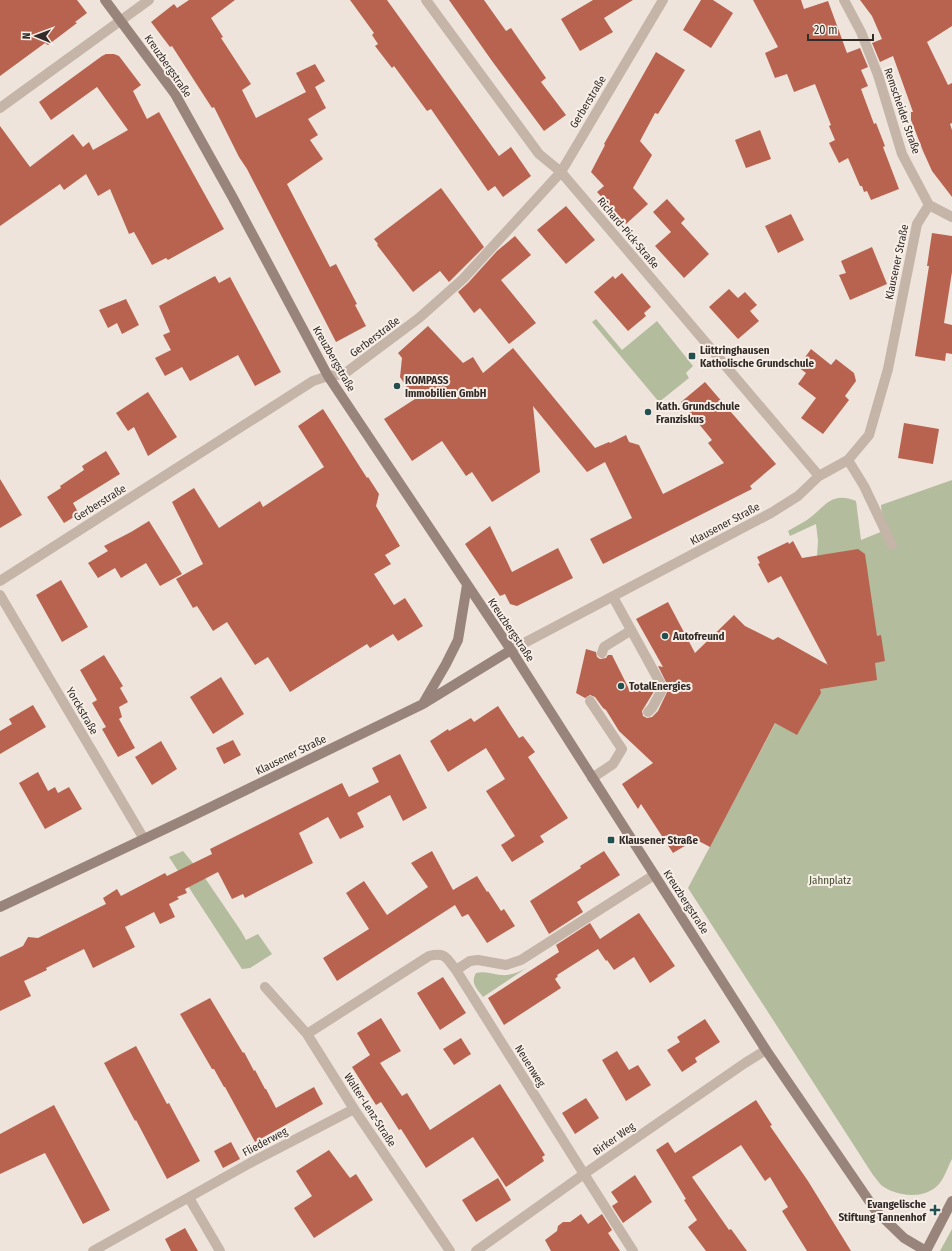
<svg xmlns="http://www.w3.org/2000/svg" width="952" height="1251" font-family="'Fira Sans Condensed',sans-serif">
	<style>
		.green { fill: #b3bc9d }
		.building { fill: #b8634f }
		.lines { fill: none; stroke-linecap: round; stroke-linejoin: round }
		.service { stroke: #c5b4a8; stroke-width: 10 }
		.minor { stroke: #c5b4a8; stroke-width: 10 }
		.secondary { stroke: #98847a; stroke-width: 10 }
		.poi-dot { fill: #224f50; stroke: #f7efe7; stroke-width: 1.5 }
		.labels { text-anchor: middle; dominant-baseline: central; stroke-width: 4; stroke-linejoin: round; paint-order: stroke }
		.street-label { font-size: 11px; fill: #332b28; stroke: #f7efe7 }
		.poi-label { font-size: 11px; font-weight: bold; fill: #332b28; stroke: #f7efe7; text-anchor: start }
		.park-label { font-size: 11px; fill: #444e2e; stroke: #f7efe7 }
	</style>
	<rect width="100%" height="100%" fill="#efe4db"/>
	<path class="green" d="M 596,319 L 622,350 L 657,321 L 693,366 L 686,373 L 689,378 L 659,402 L 592,322 Z
		M 952,480 L 952,1159 C 948,1166 945,1177 939,1184 C 925,1200 897,1197 881,1185 C 878,1182 876,1178 873,1175 L 688,888 L 805,667 L 834,662 L 817,556 L 818,541 L 816,524 L 790,536 L 788,531 C 794,527 801,524 807,520 C 825,507 831,491 856,501 L 861,540 L 883,531 L 881,505 Z
		M 183,851 L 205,878 L 241,931 L 246,940 L 258,934 L 272,954 L 250,968 L 242,969 L 169,857 Z
		M 528,967 L 483,997 C 477,989 470,983 476,973 C 485,971 491,974 501,975 C 510,976 520,972 528,967 Z
		M 952,1229 L 952,1251 L 940,1251 Z"/>
	<path class="building" d="M 0,0 L 77,0 L 87,13 L 75,22 L 77,23 L 48,45 L 45,43 L 0,76 Z
		M 189,0 L 235,0 L 211,18 L 223,37 L 221,38 L 251,84 L 242,90 L 256,118 L 306,92 L 296,73 L 315,64 L 325,81 L 315,87 L 326,108 L 308,119 L 318,135 L 310,140 L 323,159 L 287,184 L 330,267 L 336,264 L 357,304 L 355,305 L 366,326 L 336,342 L 247,169 L 239,157 L 214,107 L 212,108 L 172,46 L 170,47 L 151,22 L 174,4 L 177,8 Z
		M 350,0 L 387,0 L 499,156 L 511,147 L 531,176 L 503,197 L 495,186 L 488,191 L 431,109 L 427,111 L 394,66 L 392,68 L 375,46 L 378,44 L 372,35 L 374,33 Z
		M 449,0 L 484,0 L 506,31 L 511,28 L 520,41 L 546,78 L 541,82 L 566,115 L 544,131 L 492,61 Z
		M 593,0 L 633,0 L 604,18 L 613,32 L 580,51 L 561,19 Z
		M 701,0 L 713,0 L 733,13 L 711,48 L 683,30 Z
		M 753,0 L 801,0 L 804,9 L 828,1 L 847,53 L 860,48 L 868,67 L 861,70 L 868,86 L 861,89 L 874,124 L 876,123 L 885,146 L 883,147 L 899,189 L 871,200 L 867,191 L 864,192 L 862,186 L 860,186 L 848,158 L 839,163 L 829,143 L 835,140 L 829,126 L 831,125 L 815,84 L 794,92 L 787,74 L 775,78 L 765,53 L 778,47 Z
		M 860,0 L 952,0 L 952,26 L 927,42 L 948,85 L 952,83 L 952,123 L 950,124 L 952,130 L 952,197 L 932,171 L 923,151 L 911,120 L 911,112 L 913,112 L 893,56 L 880,62 L 872,43 L 882,39 L 872,16 Z
		M 656,52 L 685,70 L 658,114 L 655,113 L 640,141 L 652,155 L 633,188 L 648,204 L 626,224 L 597,192 L 604,186 L 591,172 L 605,145 L 604,144 Z
		M 106,54 L 114,54 L 119,56 L 141,85 L 133,91 L 147,119 L 159,112 L 224,229 L 168,260 L 166,258 L 152,265 L 134,232 L 129,234 L 110,189 L 98,196 L 86,174 L 64,190 L 60,184 L 0,226 L 0,126 L 30,167 L 73,134 L 83,147 L 89,142 L 93,150 L 128,130 L 97,87 L 51,120 L 39,102 L 102,56 Z
		M 760,130 L 771,159 L 746,168 L 735,140 Z
		M 441,188 L 484,247 L 449,282 L 440,271 L 413,292 L 377,245 L 378,244 L 374,239 Z
		M 667,199 L 685,219 L 680,224 L 681,223 L 709,254 L 684,278 L 655,246 L 671,232 L 653,212 Z
		M 566,206 L 595,240 L 566,264 L 537,230 Z
		M 791,214 L 804,240 L 778,253 L 765,226 Z
		M 932,233 L 952,236 L 952,272 L 944,323 L 952,325 L 952,354 L 946,353 L 945,361 L 915,356 L 929,266 L 927,266 Z
		M 515,236 L 531,255 L 501,280 L 536,323 L 509,344 L 480,308 L 474,313 L 458,292 L 468,283 L 497,251 Z
		M 872,247 L 887,284 L 850,300 L 839,275 L 846,273 L 841,261 Z
		M 622,273 L 651,307 L 644,313 L 646,316 L 628,331 L 594,292 L 613,276 L 615,279 Z
		M 215,276 L 219,283 L 230,277 L 281,372 L 255,386 L 238,355 L 190,381 L 182,367 L 165,376 L 155,358 L 171,350 L 163,335 L 170,332 L 159,306 Z
		M 729,289 L 738,298 L 745,292 L 757,305 L 750,311 L 759,321 L 738,339 L 709,307 Z
		M 126,299 L 139,325 L 122,334 L 117,323 L 108,328 L 99,310 Z
		M 428,326 L 463,363 L 473,357 L 483,373 L 513,348 L 595,448 L 609,442 L 610,443 L 626,435 L 629,442 L 639,445 L 663,494 L 724,463 L 708,443 L 712,440 L 681,402 L 705,382 L 776,464 L 750,486 L 752,489 L 603,564 L 590,539 L 632,518 L 605,462 L 587,472 L 533,406 L 540,472 L 492,502 L 472,472 L 466,476 L 442,441 L 412,461 L 384,419 L 415,399 L 400,377 L 402,358 L 398,353 Z
		M 811,349 L 831,365 L 836,359 L 854,373 L 856,381 L 845,396 L 849,400 L 823,434 L 801,418 L 816,398 L 798,384 L 806,373 L 798,367 Z
		M 148,392 L 177,437 L 148,456 L 134,427 L 128,431 L 116,413 Z
		M 323,409 L 367,478 L 368,477 L 379,494 L 376,506 L 400,546 L 385,555 L 391,564 L 374,574 L 394,605 L 405,598 L 423,626 L 398,641 L 393,634 L 370,648 L 367,644 L 290,692 L 268,657 L 255,665 L 227,622 L 213,631 L 197,606 L 193,608 L 176,579 L 203,564 L 172,502 L 194,488 L 219,528 L 260,501 L 263,507 L 324,467 L 298,426 Z
		M 904,423 L 939,429 L 933,464 L 898,458 Z
		M 106,451 L 120,474 L 73,503 L 79,514 L 64,523 L 47,497 L 61,488 L 60,486 L 84,470 L 82,466 Z
		M 0,479 L 22,515 L 0,528 Z
		M 149,521 L 182,574 L 160,586 L 146,563 L 121,578 L 115,568 L 98,578 L 88,563 L 108,551 L 104,546 L 131,532 Z
		M 490,526 L 512,572 L 558,548 L 573,578 L 517,606 L 510,604 L 505,594 L 500,596 L 465,544 Z
		M 793,541 L 802,558 L 858,549 L 865,554 L 877,636 L 881,635 L 885,661 L 875,663 L 877,680 L 820,689 L 821,693 L 797,735 L 775,723 L 710,847 L 691,837 L 688,844 L 673,853 L 641,804 L 638,809 L 622,784 L 653,763 L 619,731 L 606,710 L 603,708 L 595,697 L 590,695 L 585,698 L 576,693 L 586,649 L 596,652 L 597,657 L 600,659 L 606,658 L 608,655 L 612,655 L 630,691 L 651,680 L 656,688 L 642,711 L 643,716 L 647,718 L 652,717 L 658,711 L 669,688 L 658,666 L 663,667 L 636,619 L 668,602 L 695,653 L 734,615 L 745,626 L 773,640 L 778,637 L 828,665 L 781,576 L 768,583 L 758,564 L 760,563 L 757,557 L 788,542 L 789,544 Z
		M 61,580 L 88,627 L 62,642 L 36,595 Z
		M 104,655 L 123,686 L 120,688 L 128,702 L 119,707 L 122,717 L 119,719 L 135,748 L 118,757 L 102,729 L 106,727 L 92,703 L 97,700 L 80,670 Z
		M 221,677 L 244,714 L 213,734 L 190,697 Z
		M 33,705 L 46,727 L 0,754 L 0,731 L 12,724 L 9,719 Z
		M 498,706 L 519,738 L 523,736 L 535,752 L 528,757 L 568,818 L 540,836 L 544,842 L 512,862 L 501,845 L 515,836 L 486,791 L 505,779 L 486,748 L 448,772 L 430,741 L 448,729 L 449,731 L 471,718 L 474,722 Z
		M 233,740 L 241,755 L 224,764 L 216,748 Z
		M 161,741 L 177,769 L 152,785 L 135,757 Z
		M 400,754 L 427,808 L 403,821 L 390,795 L 357,813 L 364,827 L 340,839 L 328,817 L 299,833 L 313,863 L 245,898 L 243,894 L 232,899 L 218,872 L 185,889 L 187,893 L 177,897 L 179,899 L 169,904 L 175,917 L 160,924 L 154,912 L 125,927 L 135,947 L 93,968 L 84,949 L 46,968 L 47,970 L 24,981 L 31,996 L 0,1011 L 0,957 L 23,946 L 28,937 L 38,938 L 106,904 L 103,898 L 117,889 L 121,896 L 165,873 L 167,876 L 212,854 L 210,849 L 342,783 L 349,797 L 379,782 L 372,768 Z
		M 38,772 L 48,791 L 55,787 L 58,793 L 69,787 L 82,809 L 45,829 L 19,783 Z
		M 432,851 L 453,890 L 477,876 L 487,892 L 488,891 L 501,911 L 504,909 L 515,926 L 487,943 L 468,914 L 462,917 L 455,905 L 337,981 L 323,958 L 369,929 L 346,893 L 364,881 L 387,915 L 428,887 L 411,863 Z
		M 604,851 L 620,875 L 577,902 L 583,912 L 549,934 L 530,901 L 581,868 L 580,866 Z
		M 639,913 L 675,966 L 650,983 L 634,957 L 614,970 L 607,960 L 606,961 L 598,949 L 557,975 L 558,976 L 555,979 L 561,988 L 504,1025 L 488,998 L 559,952 L 556,945 L 590,923 L 600,939 Z
		M 443,977 L 466,1013 L 440,1030 L 417,993 Z
		M 210,998 L 243,1053 L 244,1052 L 254,1071 L 255,1070 L 265,1089 L 266,1089 L 276,1108 L 314,1087 L 323,1104 L 255,1142 L 225,1087 L 224,1087 L 214,1069 L 212,1069 L 180,1014 Z
		M 381,1018 L 401,1051 L 380,1063 L 402,1096 L 407,1093 L 430,1130 L 500,1084 L 545,1155 L 542,1157 L 544,1161 L 506,1187 L 473,1137 L 426,1168 L 401,1129 L 399,1130 L 381,1102 L 376,1105 L 352,1067 L 370,1055 L 357,1033 Z
		M 705,1019 L 720,1042 L 695,1058 L 697,1062 L 682,1072 L 667,1050 L 680,1042 L 677,1037 Z
		M 461,1038 L 471,1054 L 454,1065 L 443,1049 Z
		M 136,1046 L 167,1104 L 169,1103 L 200,1161 L 167,1179 L 136,1120 L 135,1121 L 104,1063 Z
		M 617,1051 L 629,1070 L 638,1065 L 651,1085 L 626,1101 L 602,1060 Z
		M 586,1098 L 599,1118 L 575,1134 L 562,1113 Z
		M 756,1100 L 772,1125 L 770,1126 L 808,1181 L 851,1251 L 807,1251 L 782,1211 L 788,1207 L 770,1177 L 765,1181 L 741,1145 L 692,1177 L 729,1230 L 731,1229 L 747,1251 L 706,1251 L 688,1227 L 697,1220 L 684,1200 L 686,1199 L 656,1150 L 668,1142 L 675,1153 Z
		M 54,1105 L 110,1210 L 83,1224 L 45,1153 L 0,1174 L 0,1134 Z
		M 231,1142 L 240,1159 L 223,1168 L 214,1151 Z
		M 329,1150 L 350,1178 L 356,1174 L 373,1200 L 314,1238 L 294,1208 L 312,1196 L 296,1171 Z
		M 635,1175 L 652,1202 L 623,1223 L 612,1206 L 618,1202 L 611,1192 Z
		M 498,1178 L 511,1200 L 476,1222 L 462,1200 Z
		M 581,1214 L 588,1224 L 602,1214 L 612,1230 L 608,1233 L 620,1251 L 551,1251 L 545,1240 L 557,1231 L 558,1226 L 563,1222 L 570,1222 Z
		M 185,1228 L 198,1251 L 171,1251 L 165,1239 Z"/>
	<g class="lines">
		<path class="service" d="M 848,460 L 864,486 L 892,545
			M 613,597 L 663,688 L 652,708 L 648,712
			M 602,653 L 604,647 L 630,631
			M 590,701 L 622,749 L 613,764 L 592,778
			M 584,1174 L 633,1251"/>
		<path class="minor" d="M 426,0 L 539,154 L 561,172 L 819,476
			M 844,0 L 861,32 L 878,75 L 902,154 L 929,205 L 952,217
			M 0,108 L 149,0
			M 0,581 L 313,381 L 328,376 L 344,374 L 419,318 L 463,279 L 561,172 L 663,0
			M 0,595 L 144,839
			M 511,650 L 771,513 L 798,496 L 819,476 L 848,460 L 869,435 L 888,369 L 917,224 L 929,205
			M 456,970 L 470,961 L 478,960 L 506,965 L 521,960 L 654,875
			M 265,987 L 307,1034 L 354,1109 L 450,1251
			M 307,1034 L 429,956 C 446,952 446,958 456,970 L 584,1174
			M 189,1198 L 220,1251
			M 93,1251 L 250,1163 L 354,1109
			M 476,1251 L 584,1174 L 745,1063 L 766,1050"/>
		<path class="secondary" d="M 105,0 L 175,94 L 233,198 L 328,376 L 511,650 L 766,1050 L 876,1211 L 904,1238 L 926,1251
			M 424,702 L 446,664 L 458,640 L 467,585
			M 0,907 L 182,821 L 423,704 L 511,650
			M 926,1251 L 952,1201"/>
	</g>
	<g class="poi-dot">
		<rect x="688" y="352" width="8" height="8" rx="2"/>
		<circle cx="397" cy="386" r="4"/>
		<circle cx="648" cy="412" r="4"/>
		<circle cx="665" cy="636" r="4"/>
		<circle cx="621" cy="686" r="4"/>
		<rect x="607" y="836" width="8" height="8" rx="2"/>
		<path d="M933 1204h4v4h4v4h-4v4h-4v-4h-4v-4h4z"/>
	</g>
	<g class="labels">
		<g class="street-label">
			<text transform="translate(168 66) rotate(55)">Kreuzbergstraße</text>
			<text transform="translate(588 102) rotate(-59)">Gerberstraße</text>
			<text transform="translate(902 111) rotate(71)">Remscheider Straße</text>
			<text transform="translate(628 233) rotate(50)">Richard-Pick-Straße</text>
			<text transform="translate(897 262) rotate(-78)">Klausener Straße</text>
			<text transform="translate(375 337) rotate(-37)">Gerberstraße</text>
			<text transform="translate(334 359) rotate(60)">Kreuzbergstraße</text>
			<text transform="translate(100 503) rotate(-32)">Gerberstraße</text>
			<text transform="translate(725 524) rotate(-28)">Klausener Straße</text>
			<text transform="translate(511 630) rotate(56)">Kreuzbergstraße</text>
			<text transform="translate(82 711) rotate(60)">Yorckstraße</text>
			<text transform="translate(291 755) rotate(-26)">Klausener Straße</text>
			<text transform="translate(686 902) rotate(57)">Kreuzbergstraße</text>
			<text transform="translate(530 1066) rotate(58)">Neuenweg</text>
			<text transform="translate(370 1110) rotate(57)">Walter-Lenz-Straße</text>
			<text transform="translate(614 1139) rotate(-35)">Birker Weg</text>
			<text transform="translate(265 1142) rotate(-28)">Fliederweg</text>
		</g>
		<g class="poi-label">
			<text x="700" y="350">Lüttringhausen<tspan x="700" dy="13">Katholische Grundschule</tspan></text>
			<text x="405" y="380">KOMPASS<tspan x="405" dy="13">Immobilien GmbH</tspan></text>
			<text x="656" y="406">Kath. Grundschule<tspan x="656" dy="13">Franziskus</tspan></text>
			<text x="673" y="636">Autofreund</text>
			<text x="629" y="686">TotalEnergies</text>
			<text x="619" y="840">Klausener Straße</text>
			<text x="926" y="1204" text-anchor="end">Evangelische<tspan x="926" dy="13">Stiftung Tannenhof</tspan></text>
		</g>
		<g class="park-label">
			<text x="830" y="880">Jahnplatz</text>
		</g>
	</g>
	<g transform="translate(36 36) rotate(271)" stroke="#f7efe7" stroke-width="3" paint-order="stroke">
	<path d="M0-3L7 15L0 10L-7 15Z" fill="#332b28"/>
	<text y="-6" font-size="11" font-weight="bold" text-anchor="middle" fill="#332b28">N</text>
	</g>
	<path d="M808 34v6h65v-6" fill="none" stroke="#332b28" stroke-width="2"/>
	<text x="814" y="34" font-size="12" fill="#332b28" stroke="#f7efe7" stroke-width="3" paint-order="stroke">20 m</text>
</svg>
